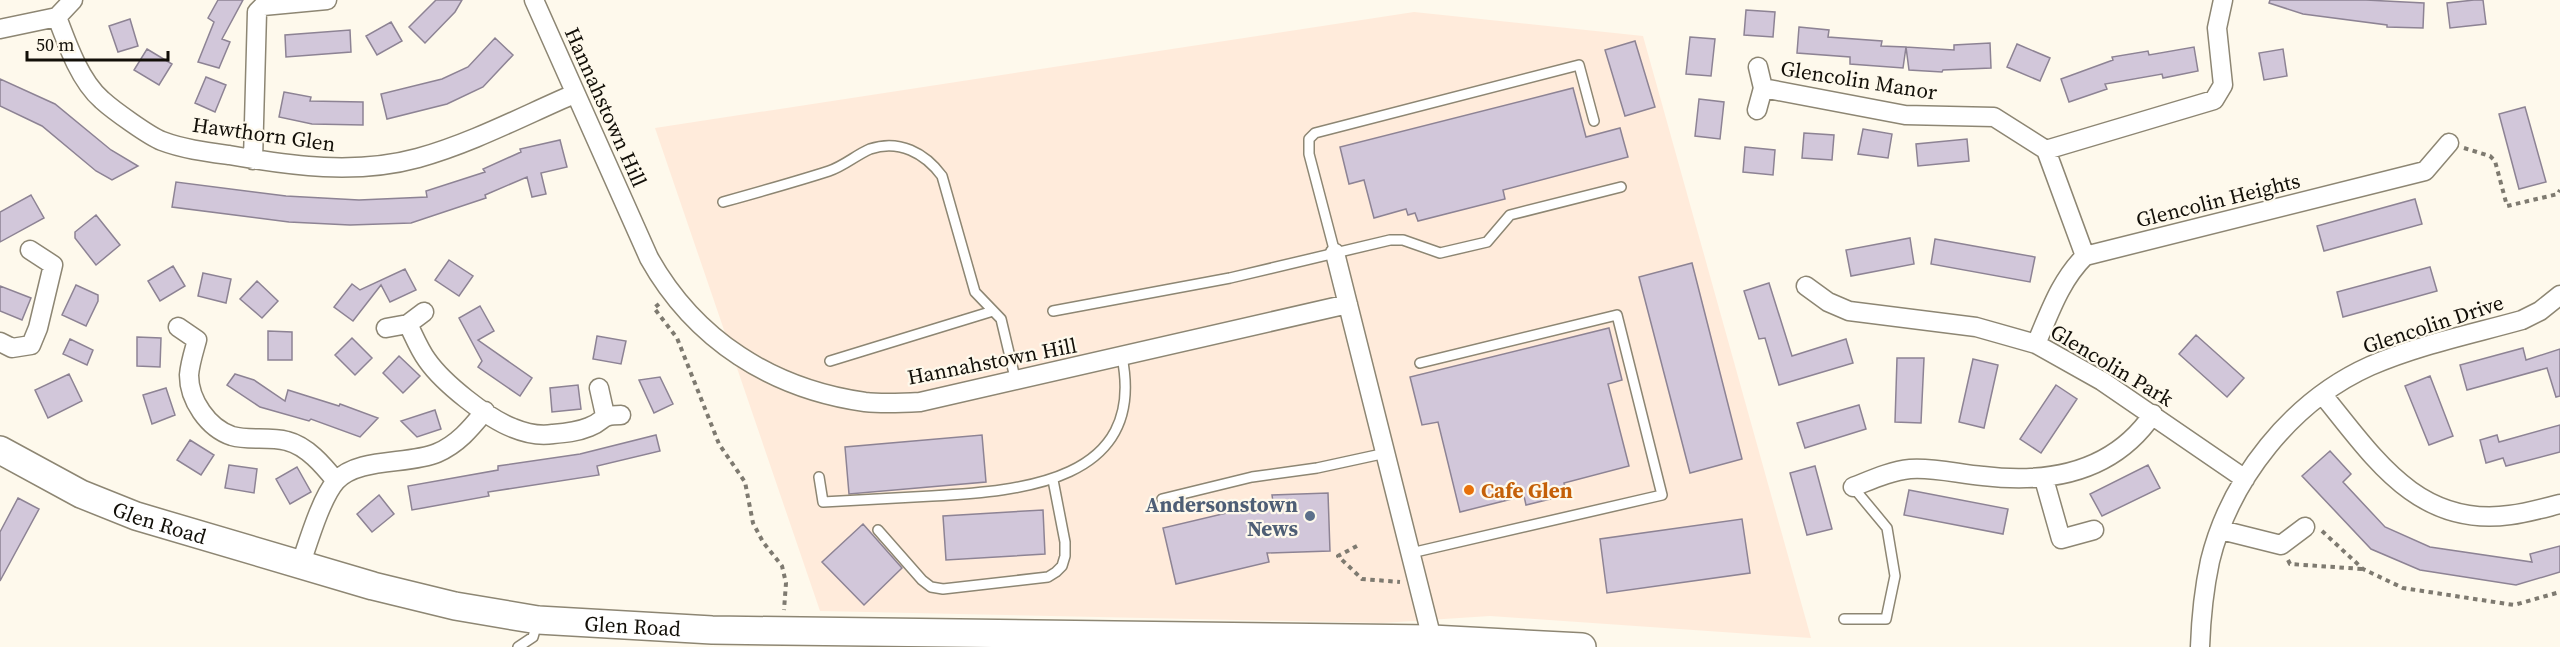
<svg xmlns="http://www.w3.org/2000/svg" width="2560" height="647" font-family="'Source Serif 4',serif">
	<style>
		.commercial { fill: #ffebdb }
		.building { fill: #d2c7da; stroke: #8d8394; stroke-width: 1.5 }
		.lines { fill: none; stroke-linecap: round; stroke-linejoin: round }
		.lane-casing { stroke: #8d8673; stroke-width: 12 }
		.street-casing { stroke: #8d8673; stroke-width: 21 }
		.primary-casing { stroke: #8d8673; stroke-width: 30 }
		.path { stroke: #7e7a70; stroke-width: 4; stroke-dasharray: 4.5 4.5; stroke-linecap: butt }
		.lane { stroke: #fff; stroke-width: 9 }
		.street { stroke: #fff; stroke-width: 18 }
		.primary { stroke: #fff; stroke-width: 27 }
		.food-dot { fill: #e8710a; stroke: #fef9ec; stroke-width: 2 }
		.service-dot { fill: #5c6f8a; stroke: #fef9ec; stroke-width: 2 }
		.labels { text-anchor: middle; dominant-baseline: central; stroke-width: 4.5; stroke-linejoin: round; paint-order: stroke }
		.street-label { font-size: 21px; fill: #120f08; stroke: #fef9ec }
		.food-label { font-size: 21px; font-weight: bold; fill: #c56008; stroke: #fef9ec; text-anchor: start }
		.service-label { font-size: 21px; font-weight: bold; fill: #4e5e75; stroke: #fef9ec; text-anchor: end }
	</style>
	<rect width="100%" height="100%" fill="#fef9ec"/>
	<path class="commercial" d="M 1414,12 L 1643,36 L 1811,638 L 1490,616 L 1382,623 L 820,611 L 655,128 Z"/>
	<path class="building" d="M 218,0 L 243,0 L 222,39 L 230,42 L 219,68 L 198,62 L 214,22 L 208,18 Z
		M 436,0 L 462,0 L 455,12 L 425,43 L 409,27 Z
		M 2270,0 L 2366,0 L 2424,3 L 2423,28 L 2387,27 L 2387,25 L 2303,14 L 2269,3 Z
		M 2474,0 L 2483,0 L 2486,24 L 2450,28 L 2447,3 Z
		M 1746,10 L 1775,12 L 1773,37 L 1744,35 Z
		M 130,19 L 138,46 L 118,52 L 109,26 Z
		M 391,22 L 402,41 L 377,55 L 366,36 Z
		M 1799,27 L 1829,30 L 1828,37 L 1882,41 L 1881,46 L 1906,47 L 1903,68 L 1850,64 L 1850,57 L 1797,53 Z
		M 350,30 L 351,52 L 286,57 L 285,35 Z
		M 1690,37 L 1715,39 L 1711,76 L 1686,74 Z
		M 495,38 L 513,55 L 483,87 L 447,104 L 387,119 L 381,94 L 442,79 L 468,67 Z
		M 1635,41 L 1655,107 L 1625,116 L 1605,50 Z
		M 1990,43 L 1991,68 L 1943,70 L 1942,72 L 1909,70 L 1906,47 L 1954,50 L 1954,45 Z
		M 2017,44 L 2050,58 L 2040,81 L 2007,67 Z
		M 2194,47 L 2198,71 L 2163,78 L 2162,74 L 2105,84 L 2107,89 L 2069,102 L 2061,79 L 2113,60 L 2112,57 L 2148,51 L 2149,55 Z
		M 147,49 L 172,64 L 159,85 L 134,70 Z
		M 2283,49 L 2287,76 L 2264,80 L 2259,53 Z
		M 206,77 L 226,85 L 215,112 L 195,103 Z
		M 0,79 L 55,104 L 111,150 L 138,166 L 112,180 L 96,171 L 42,126 L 0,106 Z
		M 1573,88 L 1586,137 L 1620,128 L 1628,157 L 1503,190 L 1505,199 L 1418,221 L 1415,213 L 1408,215 L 1406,209 L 1374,218 L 1364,180 L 1349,184 L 1340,147 Z
		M 284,92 L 311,97 L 310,101 L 363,102 L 363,125 L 312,124 L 279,117 Z
		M 1699,99 L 1724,102 L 1720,139 L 1695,136 Z
		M 2525,107 L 2546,182 L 2519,189 L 2499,114 Z
		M 1863,129 L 1892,134 L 1888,158 L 1858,154 Z
		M 1804,133 L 1834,135 L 1832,160 L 1802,158 Z
		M 1967,139 L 1969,161 L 1918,166 L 1916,144 Z
		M 560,140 L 567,167 L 541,173 L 546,194 L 532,197 L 527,177 L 485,195 L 486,198 L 411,223 L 350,225 L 289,222 L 172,207 L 176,182 L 286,196 L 359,200 L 427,197 L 426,191 L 485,172 L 483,169 L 521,152 L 520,149 Z
		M 1745,147 L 1775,150 L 1773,175 L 1743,172 Z
		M 31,195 L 44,218 L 0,242 L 0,212 Z
		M 2415,199 L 2422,224 L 2324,251 L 2317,226 Z
		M 96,215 L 120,245 L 96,265 L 75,238 L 75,232 Z
		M 1910,238 L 1914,264 L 1851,276 L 1846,250 Z
		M 1935,239 L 2035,257 L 2030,282 L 1931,264 Z
		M 449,260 L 473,276 L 459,296 L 435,280 Z
		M 1692,263 L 1742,459 L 1690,473 L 1639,277 Z
		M 173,266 L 185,286 L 160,301 L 148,281 Z
		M 2430,267 L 2437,291 L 2343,317 L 2337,292 Z
		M 405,269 L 416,290 L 390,302 L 381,285 L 353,321 L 334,307 L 352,284 L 360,290 Z
		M 203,273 L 231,279 L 226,303 L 198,296 Z
		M 257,281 L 278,301 L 262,318 L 240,299 Z
		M 1769,283 L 1792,356 L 1846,339 L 1853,363 L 1779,385 L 1765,338 L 1759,339 L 1744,291 Z
		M 76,285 L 98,295 L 98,301 L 86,326 L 62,315 Z
		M 0,286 L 31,298 L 22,320 L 0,311 Z
		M 480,306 L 494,331 L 478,340 L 532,378 L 520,396 L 478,367 L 482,361 L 459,318 Z
		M 1609,328 L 1622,380 L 1608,384 L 1629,466 L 1564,483 L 1567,495 L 1526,505 L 1524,496 L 1460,512 L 1438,422 L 1422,425 L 1410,377 Z
		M 268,331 L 292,332 L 292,360 L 268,360 Z
		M 2196,335 L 2244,378 L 2227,397 L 2179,354 Z
		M 597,336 L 626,341 L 621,364 L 593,359 Z
		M 137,337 L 161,338 L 160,367 L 137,366 Z
		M 352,338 L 372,358 L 355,375 L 335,355 Z
		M 70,339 L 93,350 L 87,365 L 63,354 Z
		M 2523,348 L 2526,360 L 2560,349 L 2560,396 L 2556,397 L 2547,368 L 2467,390 L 2460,365 Z
		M 399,356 L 420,376 L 403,393 L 383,373 Z
		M 1897,358 L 1924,358 L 1921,423 L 1895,422 Z
		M 1973,359 L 1998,365 L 1984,428 L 1959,422 Z
		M 69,374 L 82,401 L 48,418 L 35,390 Z
		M 235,374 L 254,380 L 285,401 L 288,390 L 339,406 L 340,404 L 378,418 L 360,437 L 311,419 L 309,421 L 260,407 L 227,385 Z
		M 2430,376 L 2453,436 L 2429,445 L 2405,386 Z
		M 660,377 L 673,404 L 654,413 L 639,380 Z
		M 578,385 L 581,409 L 552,412 L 550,388 Z
		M 2056,385 L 2077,399 L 2041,453 L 2020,439 Z
		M 166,388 L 175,415 L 152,424 L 143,395 Z
		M 1859,405 L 1866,429 L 1805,448 L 1797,423 Z
		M 435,410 L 441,429 L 417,437 L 401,421 Z
		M 2560,425 L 2560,452 L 2506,466 L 2503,458 L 2486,463 L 2480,440 L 2497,435 L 2499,442 Z
		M 656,435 L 660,451 L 597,466 L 599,475 L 488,492 L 489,496 L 412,510 L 408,486 L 498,470 L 498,466 L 580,454 Z
		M 982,435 L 986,482 L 849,494 L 845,447 Z
		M 190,440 L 214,455 L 201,475 L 177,460 Z
		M 2330,451 L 2351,474 L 2343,482 L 2385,527 L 2430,547 L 2532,562 L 2530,554 L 2560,546 L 2560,572 L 2516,585 L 2420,570 L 2371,549 L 2302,476 Z
		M 229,465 L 257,469 L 254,493 L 225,488 Z
		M 2148,465 L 2160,488 L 2102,516 L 2090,494 Z
		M 1815,466 L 1832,529 L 1807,535 L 1790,473 Z
		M 297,467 L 311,492 L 290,504 L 276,479 Z
		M 1909,490 L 2008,509 L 2003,534 L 1904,515 Z
		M 1328,493 L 1330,551 L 1267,553 L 1269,562 L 1176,584 L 1163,528 L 1273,502 L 1272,495 Z
		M 379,495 L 394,514 L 372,532 L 357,514 Z
		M 18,498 L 39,509 L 0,581 L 0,532 Z
		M 1043,510 L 1045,554 L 946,560 L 943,516 Z
		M 1742,519 L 1750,573 L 1607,593 L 1600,539 Z
		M 863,524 L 902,568 L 864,605 L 822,562 Z"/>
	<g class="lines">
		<defs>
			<path id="lane" d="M 723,202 C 759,192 795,182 829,171 C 844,166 856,155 870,149 C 899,139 925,153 942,176 L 975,292 L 1001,319 L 1016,382
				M 1335,253 L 1309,154 L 1309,139 L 1315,133 L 1579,65 L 1594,121
				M 1053,311 L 1230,278 L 1390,240 L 1403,240 L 1440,253 L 1487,242 L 1510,215 L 1621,187
				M 830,361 L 993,311
				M 819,477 L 823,502 C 859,500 896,498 932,496 C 1021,491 1147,482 1122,357
				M 1162,499 L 1252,477 L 1317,468 L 1386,453
				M 878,530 L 922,580 L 931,587 L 943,589 L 1048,577 L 1056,572 L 1062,566 L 1065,556 L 1065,542 L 1053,480
				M 1411,553 L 1662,495 L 1617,315 L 1420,363
				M 1844,619 L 1886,619 L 1895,576 L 1887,528 L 1853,487
				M 518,647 L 533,637 L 537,623"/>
			<path id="street" d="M 534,0 L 649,258 C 695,340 772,389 865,402 C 883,404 902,403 920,402 L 1348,304
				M 57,17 C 67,44 80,81 102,100 C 113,110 149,136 162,141 C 183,149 207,152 229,155 C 291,166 356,175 418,158 C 472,143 523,116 574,94
				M 57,17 L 73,0
				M 0,29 L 57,17
				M 1763,88 L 1905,115 L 1994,117 L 2046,150 L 2085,256
				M 1757,110 L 1763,88 L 1758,67
				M 2046,150 L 2214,100 L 2223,85 L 2217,28 L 2223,0
				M 253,160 L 257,12 L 263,6 L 327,0
				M 1335,253 L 1432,639
				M 1806,286 L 1828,302 L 1849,311 L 1976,327 L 2036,344 L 2102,381 L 2245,479
				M 408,324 C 414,336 419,349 427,360 C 443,383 487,418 513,428 C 525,433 540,436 553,434 C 565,433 577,432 589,427 C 606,421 598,415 621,415
				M 178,327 L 197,340 C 194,351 190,363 189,375 C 189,400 208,428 232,436 C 249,441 269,436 287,441 C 307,446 323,465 336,481
				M 386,328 L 408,324 L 424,312
				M 0,342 L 12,348 L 31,345 L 38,328 L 53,265 L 30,250
				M 2036,344 C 2050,312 2060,281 2085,256 L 2425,171 L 2449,143
				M 599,388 L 605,415
				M 2322,394 C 2373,456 2417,528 2510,515 C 2527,513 2544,508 2560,504
				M 2044,479 L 2061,539 L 2094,530
				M 1853,487 C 1871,480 1890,471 1910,469 C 1933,467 1959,474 1983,476 C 2049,484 2113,473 2153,414
				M 2221,530 L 2281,545 L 2305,527
				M 300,566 C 308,543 321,498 336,481 C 358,457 409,465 437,453 C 458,444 471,428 485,411
				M 2200,647 C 2201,618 2204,589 2210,561 C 2230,479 2292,401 2370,366 C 2418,345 2472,334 2522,320 L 2540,311 L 2560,295"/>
			<g id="primary">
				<path id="s1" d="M 0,450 L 81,494 L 136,516 L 373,586 L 455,606 L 538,620 L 712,630 L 1432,639 L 1582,647"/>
			</g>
		</defs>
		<use href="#lane" class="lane-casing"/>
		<use href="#street" class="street-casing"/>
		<use href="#primary" class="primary-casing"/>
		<path class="path" d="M 2464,148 L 2490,156 L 2495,161 L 2507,206 L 2558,194 L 2560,190
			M 659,304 L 654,308 L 677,338 L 719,444 L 745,482 L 753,523 L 763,542 L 782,566 L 786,583 L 784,610
			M 2322,531 L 2363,569 L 2403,588 L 2514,605 L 2560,592
			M 1357,546 L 1338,556 L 1362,579 L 1400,582
			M 2288,560 L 2290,564 L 2362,569"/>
		<use href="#lane" class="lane"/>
		<use href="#street" class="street"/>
		<use href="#primary" class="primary"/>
	</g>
	<circle class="food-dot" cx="1469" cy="490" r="6"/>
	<circle class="service-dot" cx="1310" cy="516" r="6"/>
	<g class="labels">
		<g class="street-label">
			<text transform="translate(1859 80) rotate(9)">Glencolin Manor</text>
			<text transform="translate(606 107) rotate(66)">Hannahstown Hill</text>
			<text transform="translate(264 134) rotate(8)">Hawthorn Glen</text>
			<text transform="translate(2218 200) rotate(-14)">Glencolin Heights</text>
			<text transform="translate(2433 324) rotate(-18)">Glencolin Drive</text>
			<text transform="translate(992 361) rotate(-11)">Hannahstown Hill</text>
			<text transform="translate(2112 365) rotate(31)">Glencolin Park</text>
			<text stroke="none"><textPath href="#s1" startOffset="176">Glen Road</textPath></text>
			<text stroke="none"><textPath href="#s1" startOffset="662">Glen Road</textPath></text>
		</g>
		<g class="food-label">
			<text x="1481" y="490">Cafe Glen</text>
		</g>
		<g class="service-label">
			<text x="1298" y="504">Andersonstown<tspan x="1298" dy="24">News</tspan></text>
		</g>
	</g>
	<path d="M27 51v9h141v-9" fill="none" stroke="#120f08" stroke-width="3"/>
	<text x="36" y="51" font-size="18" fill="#120f08" stroke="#fef9ec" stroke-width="4.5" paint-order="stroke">50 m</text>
</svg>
